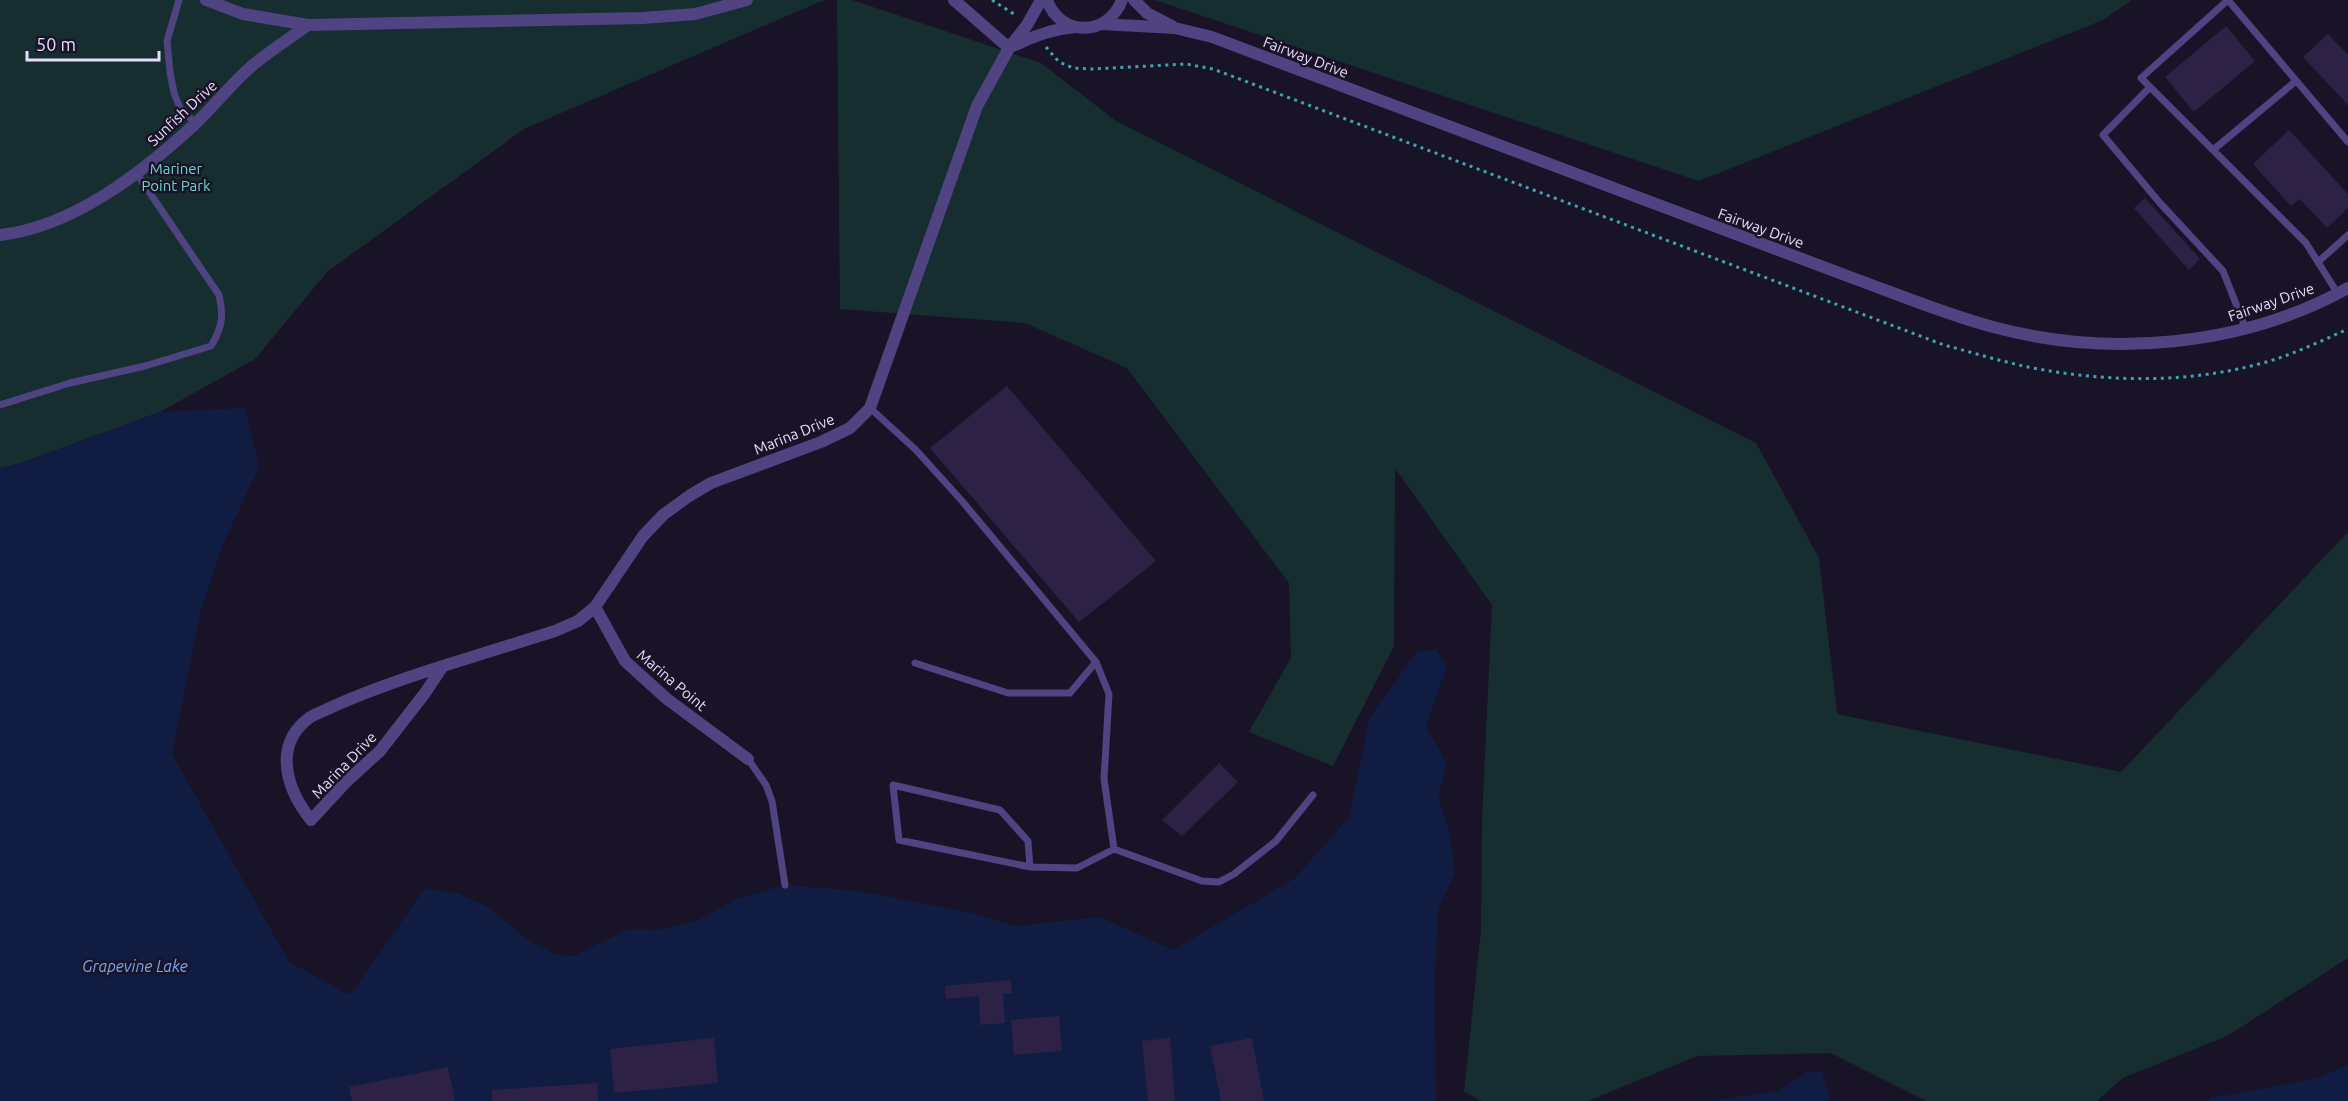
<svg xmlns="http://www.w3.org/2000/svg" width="2348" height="1101" font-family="Ubuntu,sans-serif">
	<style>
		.green { fill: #172e31 }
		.water { fill: #111c43 }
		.building { fill: #2e2146 }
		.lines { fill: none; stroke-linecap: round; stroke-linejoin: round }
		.path { stroke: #3ea5ae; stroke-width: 3; stroke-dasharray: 3 4.5; stroke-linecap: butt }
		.service { stroke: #4f4381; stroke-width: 7 }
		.minor { stroke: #4f4381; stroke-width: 12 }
		.tertiary { stroke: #4f4381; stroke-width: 12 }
		.labels { text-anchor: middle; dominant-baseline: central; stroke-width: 5; stroke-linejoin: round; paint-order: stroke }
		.street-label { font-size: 15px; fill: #e5ddfb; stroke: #191327 }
		.park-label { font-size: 15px; fill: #70d4ca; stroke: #191327 }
		.water-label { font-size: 16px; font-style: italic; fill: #76a6f0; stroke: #191327 }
	</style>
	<rect width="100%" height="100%" fill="#191327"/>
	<path class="green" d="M 0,0 L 824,0 L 524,129 L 327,272 L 255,359 L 160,412 L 21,463 L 0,468 Z
		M 837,0 L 852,0 L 1041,63 L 1116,121 L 1756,443 L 1819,558 L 1837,714 L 2121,772 L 2348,532 L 2348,958 L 2229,1035 L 2123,1078 L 2097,1101 L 1926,1101 L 1831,1053 L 1697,1056 L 1588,1101 L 1482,1101 L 1464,1092 L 1481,930 L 1482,820 L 1492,605 L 1395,468 L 1394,646 L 1333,766 L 1249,732 L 1291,658 L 1289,583 L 1127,368 L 1025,323 L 840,309 Z
		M 1155,0 L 2132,0 L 2103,20 L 1699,181 Z"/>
	<path class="water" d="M 245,408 L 259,466 L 221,549 L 200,614 L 172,754 L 289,962 L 350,995 L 425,889 L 457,893 L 488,907 L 528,940 L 557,955 L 574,956 L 629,929 L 658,930 L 696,921 L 739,898 L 785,885 L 858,891 L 973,913 L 1015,926 L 1100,917 L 1173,950 L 1294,879 L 1349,818 L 1369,720 L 1416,652 L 1436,650 L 1447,666 L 1426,726 L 1447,764 L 1438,796 L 1450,834 L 1455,873 L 1438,909 L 1435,976 L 1436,1101 L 0,1101 L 0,468 L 21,463 L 160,412 Z
		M 2348,1065 L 2348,1101 L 2209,1101 L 2212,1098 L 2314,1079 Z
		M 1809,1071 L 1822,1072 L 1831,1101 L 1709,1101 L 1778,1091 Z"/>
	<path class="building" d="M 2226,26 L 2255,61 L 2194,112 L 2165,77 Z
		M 2328,34 L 2348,55 L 2348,105 L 2303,57 Z
		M 2289,130 L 2348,194 L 2348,208 L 2327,228 L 2300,199 L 2291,206 L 2253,164 Z
		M 2145,198 L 2200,259 L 2189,270 L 2134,208 Z
		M 1007,386 L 1156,561 L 1079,622 L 930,448 Z
		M 1219,763 L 1238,782 L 1182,836 L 1162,820 Z
		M 1011,980 L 1012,993 L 1003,994 L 1005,1023 L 980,1025 L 979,996 L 946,999 L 945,986 Z
		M 1059,1016 L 1062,1051 L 1014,1055 L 1011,1020 Z
		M 714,1038 L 718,1083 L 614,1093 L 610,1049 Z
		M 1170,1038 L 1175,1101 L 1148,1101 L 1142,1041 Z
		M 1252,1038 L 1264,1101 L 1221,1101 L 1210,1046 Z
		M 448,1067 L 455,1101 L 352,1101 L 349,1087 Z
		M 597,1083 L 598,1101 L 492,1101 L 492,1090 Z"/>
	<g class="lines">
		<path class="path" d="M 992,0 L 1017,16
			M 1046,47 L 1059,62 L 1073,68 L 1092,69 L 1186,64 L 1213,69 L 1944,345 C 1971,352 1999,361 2028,367 C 2103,382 2184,384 2259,364 C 2290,356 2319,342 2348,329"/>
		<path class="service" d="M 179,0 L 167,41 L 170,72 L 174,93 L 180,108 L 195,123
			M 2150,87 L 2103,135 L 2160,203 L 2223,271 L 2246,329
			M 2213,150 L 2296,81
			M 2318,262 L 2348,235
			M 2338,294 L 2306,243 L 2141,78 L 2228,0 L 2348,142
			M 0,405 L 70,383 L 145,366 L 211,346 C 222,328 224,316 219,295 L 137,174
			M 870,408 L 916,450 L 962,501 L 1096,662 L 1109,694 L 1104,779 L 1114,849 L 1202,881 L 1219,882 L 1234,874 L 1276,841 L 1313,795
			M 915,663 L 1008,693 L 1070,693 L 1096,662
			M 748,759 L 766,785 L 772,801 L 785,885
			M 1030,867 L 1028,841 L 1000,810 L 893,785 L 899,840 L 1030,867 L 1077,868 L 1114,849"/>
		<path class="minor" d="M 206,0 L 243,14 L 308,25 L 643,18 L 695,14 L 747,0
			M 954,0 L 1009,48
			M 1013,46 C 1033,36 1052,29 1075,27
			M 0,235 C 73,227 143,172 195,124 C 215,105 232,83 253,65 C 270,51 290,38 308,25
			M 595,607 L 625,661 L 667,699 L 748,759
			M 443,666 L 555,631 L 578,621 L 595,607 L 643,536 L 663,515 L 689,496 L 711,483 L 821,442 L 850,428 L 870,408 L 977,106 L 1009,48 L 1027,25 L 1041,0
			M 443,666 L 425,693 L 380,751 L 347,781 L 311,820 C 287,790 272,746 309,718 C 316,713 327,710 334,706 C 370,690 405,678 443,666 Z"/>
		<path class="tertiary" d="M 1047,0 C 1060,37 1108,37 1122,0
			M 1134,0 L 1147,13 L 1172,26
			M 1101,24 L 1175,28 L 1212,37 L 1850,277 C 1897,294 1944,314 1993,327 C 2109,358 2242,347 2348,288"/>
	</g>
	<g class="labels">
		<g class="street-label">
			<text transform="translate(1306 57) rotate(21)">Fairway Drive</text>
			<text transform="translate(182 113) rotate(-43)">Sunfish Drive</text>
			<text transform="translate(1761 228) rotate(20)">Fairway Drive</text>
			<text transform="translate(2271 302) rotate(-19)">Fairway Drive</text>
			<text transform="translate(794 434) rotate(-22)">Marina Drive</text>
			<text transform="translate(672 680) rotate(40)">Marina Point</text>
			<text transform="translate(344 765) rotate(-46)">Marina Drive</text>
		</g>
		<g class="park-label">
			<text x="176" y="168">Mariner<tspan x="176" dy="17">Point Park</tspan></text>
		</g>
		<g class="water-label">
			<text x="135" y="966">Grapevine Lake</text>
		</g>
	</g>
	<path d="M27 51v9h132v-9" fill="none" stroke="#e5ddfb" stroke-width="3"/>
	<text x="36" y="51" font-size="18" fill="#e5ddfb" stroke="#191327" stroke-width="4.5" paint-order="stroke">50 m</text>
</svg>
